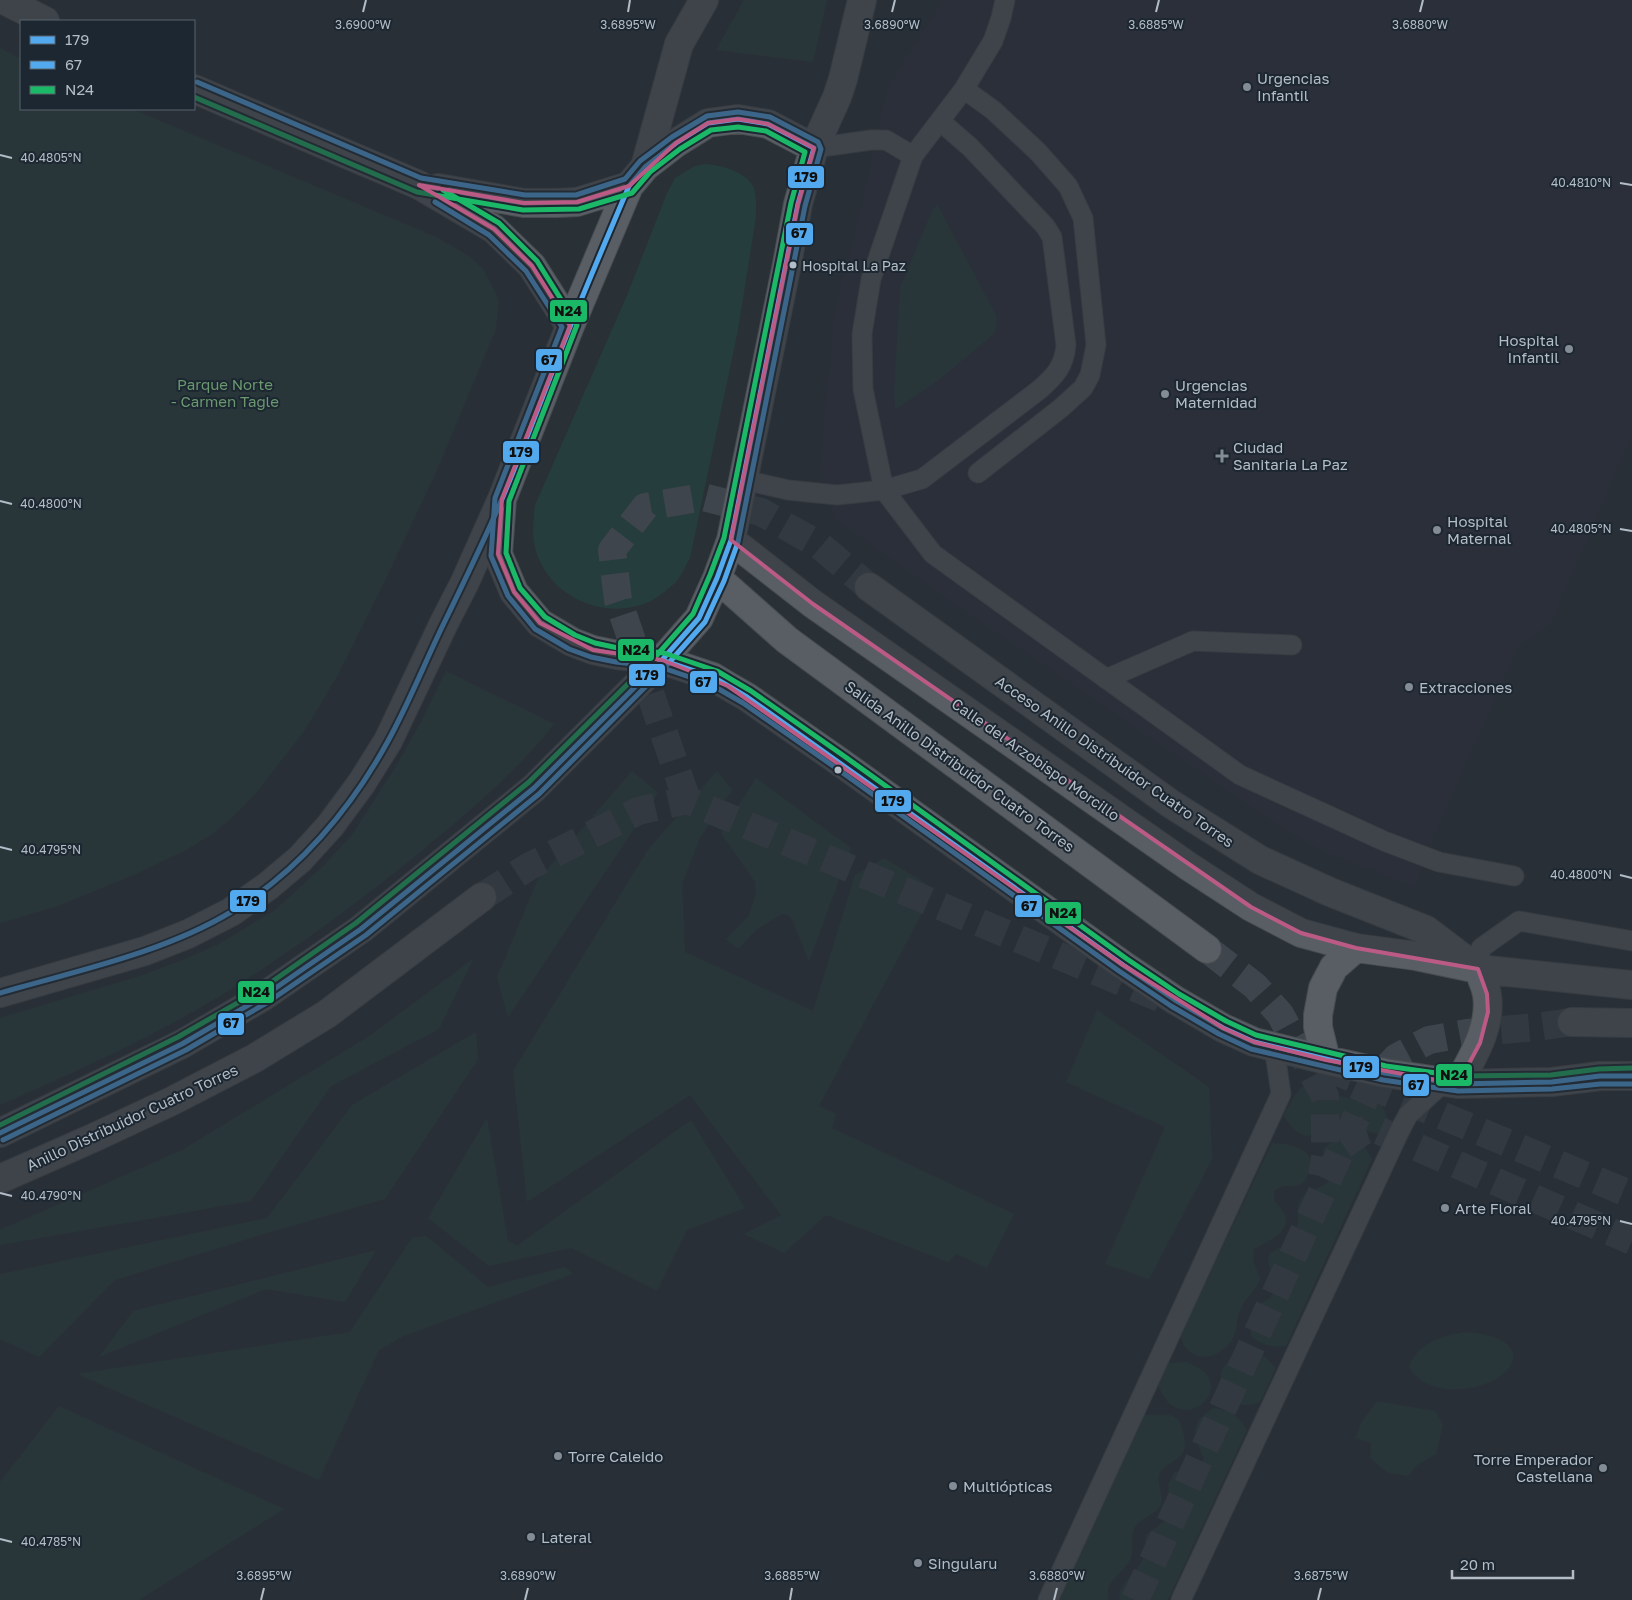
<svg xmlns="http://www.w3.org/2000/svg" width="1632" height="1600" font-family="'Golos Text',sans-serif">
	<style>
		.medical { fill: #2e2f3c }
		.green { fill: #263d3d }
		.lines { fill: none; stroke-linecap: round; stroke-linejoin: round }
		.street-tunnel { stroke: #3e454c; stroke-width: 28; stroke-dasharray: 28 14; stroke-linecap: butt }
		.lane-casing { stroke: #474c51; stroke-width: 21 }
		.street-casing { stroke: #474c51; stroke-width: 30 }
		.lane { stroke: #595e64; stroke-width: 19 }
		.street { stroke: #595e64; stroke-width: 28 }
		.bus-1-casing { stroke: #1c2731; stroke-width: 9 }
		.bus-2-casing { stroke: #1c2731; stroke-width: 9 }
		.bus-3-casing { stroke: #1c2731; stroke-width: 9 }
		.bus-1 { stroke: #53a9ee; stroke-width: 5 }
		.bus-2 { stroke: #53a9ee; stroke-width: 5 }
		.bus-3 { stroke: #1ab867; stroke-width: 5 }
		.marked { fill: none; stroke: #bc5a86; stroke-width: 4; stroke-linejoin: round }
		.ticks { fill: none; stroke: #b3bdc7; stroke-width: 2 }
		.poi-dot { fill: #838c94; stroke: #1c2731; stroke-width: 2 }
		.bus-dot { fill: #b3bdc7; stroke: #1c2731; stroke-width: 2 }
		.labels { text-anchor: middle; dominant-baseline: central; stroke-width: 4; stroke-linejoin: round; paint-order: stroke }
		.bus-label { font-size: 14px; fill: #b3bdc7; stroke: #1c2731; text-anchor: start }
		.poi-label { font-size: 15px; fill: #b3bdc7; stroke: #1c2731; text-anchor: start }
		.park-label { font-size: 15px; fill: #6a986f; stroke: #1c2731 }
		.street-label { font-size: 15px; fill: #b3bdc7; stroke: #1c2731 }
		.ticks-label { font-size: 12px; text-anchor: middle; fill: #b3bdc7; stroke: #1c2731; stroke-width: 4; stroke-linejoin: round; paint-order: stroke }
		.line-badge { stroke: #1c2731; stroke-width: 2 }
		.pale-badge-label { font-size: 14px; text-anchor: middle; font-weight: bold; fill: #111 }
	</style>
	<rect width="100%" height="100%" fill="#293036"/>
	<path class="medical" d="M 943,0 L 1632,0 L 1632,435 L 1550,625 L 1519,645 L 1438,827 L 1415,887 L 1327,853 L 1287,831 L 937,592 L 835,519 L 819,477 L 835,307 L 857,225 L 887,88 Z"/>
	<path class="green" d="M 744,0 L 827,0 L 813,62 L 716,50 Z
		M 0,48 L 21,59 L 21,109 L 132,109 L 436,237 L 469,256 L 483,269 L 499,300 L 496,329 L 436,472 L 380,591 L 339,673 L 305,730 L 255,794 L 234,816 L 212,834 L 186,850 L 138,873 L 58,906 L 0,923 Z
		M 705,164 C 720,165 745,171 753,186 C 757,195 756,207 756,217 L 738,330 L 690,558 C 685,566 681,578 674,584 C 667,590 657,598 649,602 C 607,620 556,600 539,559 C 531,542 533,523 535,505 L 628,293 L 667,193 L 675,178 L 695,166 Z
		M 937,204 L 995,313 L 997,323 L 994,334 L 940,379 L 895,410 L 894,391 L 900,288 L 931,213 Z
		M 446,671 L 554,724 C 514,775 464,816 414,857 C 352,907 288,954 220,996 C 150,1038 75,1072 0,1105 L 0,1018 L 143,975 L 183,960 L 217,945 L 275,910 L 323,866 L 352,835 L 395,768 L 422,720 Z
		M 632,771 L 658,793 L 508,1017 L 497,977 L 537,881 Z
		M 717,771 L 732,790 L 700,838 L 682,884 L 685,952 L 813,1011 L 855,875 L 884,858 L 935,889 L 819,1106 L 836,1114 L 832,1128 L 1014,1214 L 987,1268 L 956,1254 L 948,1262 L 826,1215 L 784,1253 L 744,1234 L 781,1215 L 690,1095 L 527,1202 L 513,1071 L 647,851 Z
		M 756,778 L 851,848 L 809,961 L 791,918 L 787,914 L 782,914 L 757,929 L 738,949 L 726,939 L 749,916 L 756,893 L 755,882 L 721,833 Z
		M 473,959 L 439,1029 L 331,1086 L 251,1201 L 0,1245 L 0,1230 L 182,1150 L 368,1037 Z
		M 1097,1010 L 1209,1087 L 1212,1159 L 1149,1279 L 1105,1264 L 1165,1127 L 1066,1082 Z
		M 476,1032 L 478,1059 L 385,1199 L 277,1230 L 115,1280 L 39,1357 L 0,1339 L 0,1274 L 267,1218 L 352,1105 Z
		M 1303,1086 L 1355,1100 L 1382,1105 L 1387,1117 L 1387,1128 L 1381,1134 C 1367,1133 1356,1125 1342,1124 C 1335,1124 1330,1128 1324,1131 C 1304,1143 1293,1131 1283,1115 L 1295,1095 Z
		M 487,1118 L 508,1241 L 517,1246 L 691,1120 L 745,1208 L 687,1230 L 657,1291 L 571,1248 L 489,1266 L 428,1218 Z
		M 1340,1138 L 1362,1143 L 1372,1159 L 1286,1346 C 1271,1347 1263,1346 1251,1336 L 1249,1317 L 1256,1306 L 1270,1298 L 1275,1290 L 1274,1279 L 1268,1261 L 1270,1253 C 1286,1245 1298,1238 1298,1219 C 1298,1212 1297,1205 1301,1199 C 1306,1188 1324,1190 1329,1180 L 1323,1156 L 1323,1149 L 1329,1144 Z
		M 1272,1143 C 1287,1144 1314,1146 1310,1167 C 1309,1172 1307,1178 1304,1182 C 1297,1189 1289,1184 1281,1187 C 1278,1188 1276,1190 1274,1191 L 1274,1200 C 1277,1205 1283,1210 1285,1216 C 1291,1233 1265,1242 1254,1249 L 1253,1260 L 1260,1279 C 1256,1290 1246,1297 1241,1308 C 1236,1317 1238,1329 1233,1338 C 1224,1355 1199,1365 1185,1347 C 1183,1344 1182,1340 1180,1336 Z
		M 426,1236 L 488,1287 L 565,1267 L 573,1274 L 403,1336 L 379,1350 L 319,1480 L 77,1374 L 350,1332 L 412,1238 Z
		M 376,1250 L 345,1302 L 266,1289 L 99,1357 L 133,1311 Z
		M 1466,1332 C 1480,1333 1515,1338 1513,1358 C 1512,1365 1506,1372 1500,1376 C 1476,1394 1425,1396 1409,1367 C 1417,1343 1444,1335 1466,1332 Z
		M 1253,1351 L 1265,1357 L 1276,1368 L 1260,1402 C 1241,1408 1236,1405 1221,1393 C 1218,1373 1223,1365 1237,1352 Z
		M 1186,1362 C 1193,1365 1201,1368 1206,1374 C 1223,1394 1191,1424 1168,1402 C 1164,1398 1161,1391 1158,1386 L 1168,1363 Z
		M 1377,1401 L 1435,1411 L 1443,1425 L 1436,1454 L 1417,1465 L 1408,1476 L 1388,1473 L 1370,1458 L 1371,1443 L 1355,1438 L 1361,1423 Z
		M 59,1406 L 284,1509 L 139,1600 L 0,1600 L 0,1482 Z
		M 1214,1408 C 1233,1412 1236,1414 1247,1430 L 1168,1600 L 1120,1600 C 1116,1584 1137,1574 1143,1559 C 1145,1552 1144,1543 1146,1535 L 1166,1520 L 1169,1514 L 1169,1500 L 1168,1484 L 1175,1472 L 1199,1467 L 1204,1458 C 1193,1435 1189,1422 1214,1408 Z
		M 1144,1415 C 1167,1415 1180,1409 1184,1437 C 1185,1443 1186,1450 1181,1455 C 1176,1462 1165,1464 1160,1472 C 1155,1482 1165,1495 1160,1506 C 1156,1515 1142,1517 1136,1525 C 1129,1533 1135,1548 1131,1558 C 1123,1575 1105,1578 1108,1600 L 1058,1600 Z"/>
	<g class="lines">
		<path class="street-tunnel" d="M 687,800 L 618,600 L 612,550 L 645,507 L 703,497 L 761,512 L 819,545 L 869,587
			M 482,897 L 528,867 L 638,811 L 687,800 L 1162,999
			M 1207,949 L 1255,986 L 1280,1014 L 1325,1096 L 1325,1157 L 1322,1176
			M 1326,1067 L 1632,1195
			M 1343,1145 L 1363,1131 L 1373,1128 L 1632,1241
			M 1135,1600 L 1372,1083 L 1397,1057 L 1429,1040 L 1467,1033 L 1537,1027 L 1572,1022"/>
		<defs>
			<path id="lane" d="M 1005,0 L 1001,18 L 993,41 L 964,89 L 913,156 L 871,279 L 862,334 L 863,389 L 884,490 L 933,554 L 1240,775 L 1384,841 L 1439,862 L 1514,876
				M 964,89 L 993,110 L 1038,152 L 1068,186 L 1083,218 L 1096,345 L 1090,375 L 1083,388 L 1061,408 L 978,473
				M 814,148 L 871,140 L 886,140 L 913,156
				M 744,480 L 788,490 L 837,495 L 884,490 L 922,479 L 1039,390 C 1055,376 1064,367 1066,345 L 1052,237 L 1045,226 L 970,147 L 940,121
				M 1106,679 L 1193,641 L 1292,645
				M 1478,969 L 1481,948 L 1519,921 L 1632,941
				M 1048,1600 L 1281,1094 L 1274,1046
				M 1181,1600 L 1400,1130 L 1408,1115 L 1443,1083"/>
			<path id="street" d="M 4,0 L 45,21
				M 194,89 L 419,185 L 494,229 L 532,266 L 570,326
				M 645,167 L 679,44 L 704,0
				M 438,188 L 524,203 L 557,203 L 577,202 L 629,186
				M 502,499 L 498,554 L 514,592 L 540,623 L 572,642 L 593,650 L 617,655 L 662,660 L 713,677 L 728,686 L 747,697 L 840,762 L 1123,965 L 1175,1000 L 1223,1028 L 1254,1042 L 1326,1060 L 1385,1073 L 1458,1084 L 1552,1082 L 1600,1076 L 1632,1076
				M 731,540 L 813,604 L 1188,866 L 1251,907 L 1301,933 L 1356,948 L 1416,956 L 1478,969 L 1632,985
				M 717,578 L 787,640 L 1207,949
				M 869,587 L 1171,804 L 1260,860 L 1330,892 L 1426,930 L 1471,964
				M 0,993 L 145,951 L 188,934 L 231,912 L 268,886 L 300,859 L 330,826 L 361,784 L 388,741 L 444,623 L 465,582 L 502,499 L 570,326 L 629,186 L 645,167 L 676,143 L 708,123 L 738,119 L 768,124 L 814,148
				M 1572,1022 L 1632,1023
				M 1326,1060 L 1318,1027 L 1318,1015 L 1323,988 L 1334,967 L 1356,948
				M 1458,1084 C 1472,1058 1492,1027 1487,995 C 1486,987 1481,977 1478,969
				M 0,1133 L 182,1044 L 264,996 L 361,929 L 534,788 L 662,660 L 699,618 L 717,578 L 731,540 L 787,264 L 798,204 L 814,148 L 837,97 L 843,79 L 862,0
				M 0,1179 L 93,1138 L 172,1101 L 255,1058 L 327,1014 L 482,897"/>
		</defs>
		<use href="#lane" class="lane-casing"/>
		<use href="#street" class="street-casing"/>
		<use href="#lane" class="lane"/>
		<use href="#street" class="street"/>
		<defs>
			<path id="bus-1" d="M 662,660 L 713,677 L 747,697 L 1123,965 L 1175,1000 L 1223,1028 L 1254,1042 L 1385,1073 L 1458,1084 L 1552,1082 L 1600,1076 L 1632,1076
				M 0,993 C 76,971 163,953 231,912 C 298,872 351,809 388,741 C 409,703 425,662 444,623 C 464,582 484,541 502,499 C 526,442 547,384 570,327 C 589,280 609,233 629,186 L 645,167 L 676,143 L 708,123 L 738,119 L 768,124 L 814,148 L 798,204 L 731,540 L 717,578 L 699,618 L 662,660 L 534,788 L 361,929 L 264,996 L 182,1044 L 0,1133"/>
			<path id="bus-2" d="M 435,202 L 489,235 L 526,271 L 562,327 L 495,498 L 491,556 L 508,596 L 535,629 L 569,649 L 591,657 L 616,662 L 660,667 L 710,684 L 743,703 L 836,768 L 1119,971 L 1171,1006 L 1219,1034 L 1251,1049 L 1383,1080 L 1458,1091 L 1552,1089 L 1600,1084 L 1632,1084
				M 3,1140 L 186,1050 L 268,1002 L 366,935 L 539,794 L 667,665 L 705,622 L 724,581 L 738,542 L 805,206 L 821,149 L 818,142 L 770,117 L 738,112 L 707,116 L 672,137 L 640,161 L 625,179 L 576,195 L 525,195 L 421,178 L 197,82"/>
			<path id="bus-3" d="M 443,190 L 499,223 L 537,261 L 577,325 L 509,501 L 506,553 L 520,588 L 545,617 L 575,635 L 595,643 L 618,648 L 664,653 L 717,671 L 751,691 L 844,756 L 1127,959 L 1179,994 L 1226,1021 L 1256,1035 L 1386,1066 L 1458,1076 L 1551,1075 L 1599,1069 L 1632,1068
				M 0,1125 L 178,1037 L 260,990 L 356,923 L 529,782 L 657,655 L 693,614 L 710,575 L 724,538 L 791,203 L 805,152 L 766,131 L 738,127 L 711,130 L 680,149 L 650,172 L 632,193 L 579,209 L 523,210 L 417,192 L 194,97"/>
		</defs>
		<use href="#bus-1" class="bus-1-casing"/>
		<use href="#bus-2" class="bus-2-casing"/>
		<use href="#bus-3" class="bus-3-casing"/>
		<use href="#bus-1" class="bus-1"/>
		<use href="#bus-2" class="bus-2"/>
		<use href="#bus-3" class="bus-3"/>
	</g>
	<path d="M0 0H1632V1600H0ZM 738,119 L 768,124 L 814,148 L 798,204 L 731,540 L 813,604 L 1251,907 L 1301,933 L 1356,948 L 1478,969 L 1487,994 L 1488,1012 L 1480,1043 L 1458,1084 L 1326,1060 L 1254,1042 L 1223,1028 L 1123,965 L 728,686 L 662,660 L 593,650 L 540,623 L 514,592 L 498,554 L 502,499 L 570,326 L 532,266 L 494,229 L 419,185 L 524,203 L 577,202 L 629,186 L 676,143 L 708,123 Z" fill="#293036" fill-opacity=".55" fill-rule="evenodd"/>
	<path class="marked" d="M 738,119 L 768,124 L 814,148 L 798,204 L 731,540 L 813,604 L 1251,907 L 1301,933 L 1356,948 L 1478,969 L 1487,994 L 1488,1012 L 1480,1043 L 1458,1084 L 1326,1060 L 1254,1042 L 1223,1028 L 1123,965 L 728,686 L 662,660 L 593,650 L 540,623 L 514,592 L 498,554 L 502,499 L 570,326 L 532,266 L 494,229 L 419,185 L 524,203 L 577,202 L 629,186 L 676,143 L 708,123 Z"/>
	<path class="ticks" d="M 363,12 L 366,0M 628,12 L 630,0M 892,12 L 895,0M 1156,12 L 1159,0M 1420,12 L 1423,0M 0,155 L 12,158M 1620,183 L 1632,185M 0,501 L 12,504M 1620,529 L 1632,531M 0,847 L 12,850M 1620,875 L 1632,878M 0,1193 L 12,1196M 1620,1221 L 1632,1224M 0,1539 L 12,1542M 261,1600 L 264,1588M 525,1600 L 528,1588M 790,1600 L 792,1588M 1054,1600 L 1057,1588M 1318,1600 L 1321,1588"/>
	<g class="poi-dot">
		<circle cx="1247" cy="87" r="5"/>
		<circle cx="1569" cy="349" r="5"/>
		<circle cx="1165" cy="394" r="5"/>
		<path d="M1219.5 448.5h5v5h5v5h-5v5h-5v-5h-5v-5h5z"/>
		<circle cx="1437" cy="530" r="5"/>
		<circle cx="1409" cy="687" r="5"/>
		<circle cx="1445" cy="1208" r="5"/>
		<circle cx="558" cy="1456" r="5"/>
		<circle cx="1603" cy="1468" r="5"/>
		<circle cx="953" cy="1486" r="5"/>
		<circle cx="531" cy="1537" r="5"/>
		<circle cx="918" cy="1563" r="5"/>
	</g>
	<g class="bus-dot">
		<circle cx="793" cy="265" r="4.5"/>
		<circle cx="838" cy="770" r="4.5"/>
	</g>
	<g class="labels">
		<g class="bus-label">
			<text x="802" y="265">Hospital La Paz</text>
		</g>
		<g class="poi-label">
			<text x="1257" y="78">Urgencias<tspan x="1257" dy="17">Infantil</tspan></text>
			<text x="1559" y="340" text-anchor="end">Hospital<tspan x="1559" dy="17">Infantil</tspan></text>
			<text x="1175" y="385">Urgencias<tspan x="1175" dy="17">Maternidad</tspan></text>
			<text x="1233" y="447">Ciudad<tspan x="1233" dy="17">Sanitaria La Paz</tspan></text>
			<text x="1447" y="521">Hospital<tspan x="1447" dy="17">Maternal</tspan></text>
			<text x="1419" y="687">Extracciones</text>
			<text x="1455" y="1208">Arte Floral</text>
			<text x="568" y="1456">Torre Caleido</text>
			<text x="1593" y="1459" text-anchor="end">Torre Emperador<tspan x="1593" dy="17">Castellana</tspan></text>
			<text x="963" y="1486">Multiópticas</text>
			<text x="541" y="1537">Lateral</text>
			<text x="928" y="1563">Singularu</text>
		</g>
		<g class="park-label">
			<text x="225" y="384">Parque Norte<tspan x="225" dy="17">- Carmen Tagle</tspan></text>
		</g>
		<g class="street-label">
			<text transform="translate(1036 759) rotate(35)">Calle del Arzobispo Morcillo</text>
			<text transform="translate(1115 761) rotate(35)">Acceso Anillo Distribuidor Cuatro Torres</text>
			<text transform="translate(960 766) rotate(36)">Salida Anillo Distribuidor Cuatro Torres</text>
			<text transform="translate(132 1117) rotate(-25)">Anillo Distribuidor Cuatro Torres</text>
		</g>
	</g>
	<g class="ticks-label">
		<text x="363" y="29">3.6900°W</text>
		<text x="628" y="29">3.6895°W</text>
		<text x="892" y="29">3.6890°W</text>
		<text x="1156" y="29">3.6885°W</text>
		<text x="1420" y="29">3.6880°W</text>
		<text x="51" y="162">40.4805°N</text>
		<text x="1581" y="187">40.4810°N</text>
		<text x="51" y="508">40.4800°N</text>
		<text x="1581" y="533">40.4805°N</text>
		<text x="51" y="854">40.4795°N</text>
		<text x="1581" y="879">40.4800°N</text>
		<text x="51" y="1200">40.4790°N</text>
		<text x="1581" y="1225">40.4795°N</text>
		<text x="51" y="1546">40.4785°N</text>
		<text x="264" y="1580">3.6895°W</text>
		<text x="528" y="1580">3.6890°W</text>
		<text x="792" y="1580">3.6885°W</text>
		<text x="1057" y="1580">3.6880°W</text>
		<text x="1321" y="1580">3.6875°W</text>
	</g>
	<g class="line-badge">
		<rect x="787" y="165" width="38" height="24" rx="5" fill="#53a9ee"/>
		<rect x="785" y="222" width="29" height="24" rx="5" fill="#53a9ee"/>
		<rect x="549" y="299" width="39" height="24" rx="5" fill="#1ab867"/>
		<rect x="535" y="348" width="28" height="24" rx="5" fill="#53a9ee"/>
		<rect x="502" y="440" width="38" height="24" rx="5" fill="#53a9ee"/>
		<rect x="617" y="638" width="38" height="24" rx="5" fill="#1ab867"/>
		<rect x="628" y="663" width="38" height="24" rx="5" fill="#53a9ee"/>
		<rect x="689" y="670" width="29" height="24" rx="5" fill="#53a9ee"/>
		<rect x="874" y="789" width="38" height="24" rx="5" fill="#53a9ee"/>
		<rect x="229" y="889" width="38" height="24" rx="5" fill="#53a9ee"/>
		<rect x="1014" y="894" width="29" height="24" rx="5" fill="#53a9ee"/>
		<rect x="1044" y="901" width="38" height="24" rx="5" fill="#1ab867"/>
		<rect x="237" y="980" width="38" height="24" rx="5" fill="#1ab867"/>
		<rect x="217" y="1012" width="28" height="24" rx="5" fill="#53a9ee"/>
		<rect x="1342" y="1055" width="38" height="24" rx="5" fill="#53a9ee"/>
		<rect x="1435" y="1063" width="38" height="24" rx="5" fill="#1ab867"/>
		<rect x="1402" y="1073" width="28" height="24" rx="5" fill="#53a9ee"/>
	</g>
	<g class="pale-badge-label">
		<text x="806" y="182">179</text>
		<text x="799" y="238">67</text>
		<text x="568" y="316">N24</text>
		<text x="549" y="365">67</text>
		<text x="521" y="457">179</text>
		<text x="636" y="655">N24</text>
		<text x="647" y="680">179</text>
		<text x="703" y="687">67</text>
		<text x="893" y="806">179</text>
		<text x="248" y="906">179</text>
		<text x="1029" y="911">67</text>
		<text x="1063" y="918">N24</text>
		<text x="256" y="997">N24</text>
		<text x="231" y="1028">67</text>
		<text x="1361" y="1072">179</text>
		<text x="1454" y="1080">N24</text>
		<text x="1416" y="1090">67</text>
	</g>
	<rect x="20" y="20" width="175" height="90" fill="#1c2731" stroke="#58636d"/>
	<rect x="30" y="36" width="25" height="8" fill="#53a9ee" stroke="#58636d"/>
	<text x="65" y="45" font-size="15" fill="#b3bdc7">179</text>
	<rect x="30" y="61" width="25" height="8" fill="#53a9ee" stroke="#58636d"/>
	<text x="65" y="70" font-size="15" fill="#b3bdc7">67</text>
	<rect x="30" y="86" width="25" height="8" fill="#1ab867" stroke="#58636d"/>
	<text x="65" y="95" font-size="15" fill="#b3bdc7">N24</text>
	<path d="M1452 1570v8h121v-8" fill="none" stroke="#b3bdc7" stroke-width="2.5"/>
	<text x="1460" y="1570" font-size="15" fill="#b3bdc7" stroke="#1c2731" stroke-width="4" paint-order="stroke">20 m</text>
</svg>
